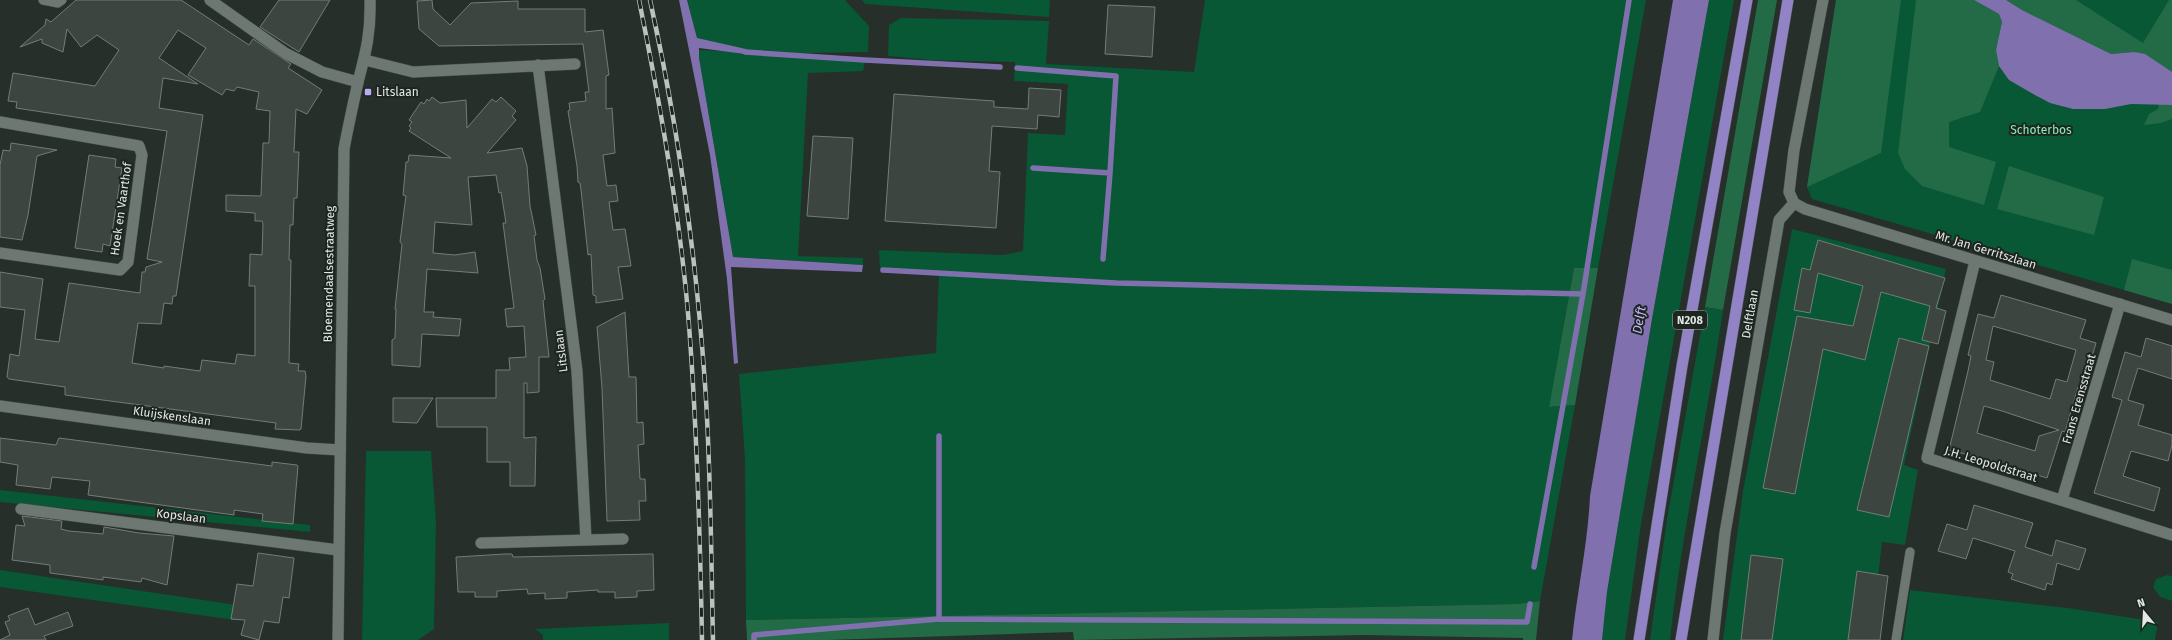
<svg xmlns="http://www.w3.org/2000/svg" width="2172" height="640" font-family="'Fira Sans',sans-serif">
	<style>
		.green { fill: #085735 }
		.forest { fill: #226b46 }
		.water { fill: #8071ae }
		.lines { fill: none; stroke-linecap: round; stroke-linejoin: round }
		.stream { stroke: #8071ae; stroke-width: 5.5 }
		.building { fill: #3c453f; stroke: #737d77; fill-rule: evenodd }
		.service-casing { stroke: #464d49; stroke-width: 10 }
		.minor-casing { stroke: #464d49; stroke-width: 12 }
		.tertiary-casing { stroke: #464d49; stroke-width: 12 }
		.primary-casing { stroke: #464d49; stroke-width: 12 }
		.service { stroke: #6e7872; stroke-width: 9 }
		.minor { stroke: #6e7872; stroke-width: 11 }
		.tertiary { stroke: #6e7872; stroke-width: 11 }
		.primary { stroke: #9183c5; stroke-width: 11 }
		.rail-casing { stroke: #bcc3bf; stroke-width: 4.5 }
		.rail { stroke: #1d2520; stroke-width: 3; stroke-dasharray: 9; stroke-linecap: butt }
		.poi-dot { fill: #bbaaf6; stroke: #1d2520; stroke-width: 1.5 }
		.labels { text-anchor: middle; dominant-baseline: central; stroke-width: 4; stroke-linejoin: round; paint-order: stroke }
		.shield { fill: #1d2520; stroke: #a7aea9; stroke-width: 1 }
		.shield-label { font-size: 11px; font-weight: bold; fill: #e2e8e4 }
		.poi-label { font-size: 12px; fill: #e2e8e4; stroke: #1d2520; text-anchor: start }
		.park-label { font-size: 12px; fill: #88ebb3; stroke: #1d2520 }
		.street-label { font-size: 12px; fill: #e2e8e4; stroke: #1d2520 }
		.water-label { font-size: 13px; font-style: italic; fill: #c4b5fa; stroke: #1d2520 }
	</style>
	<rect width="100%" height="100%" fill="#262f29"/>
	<path class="green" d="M 687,0 L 845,0 L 869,26 L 868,52 L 751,54 L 865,62 L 863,71 L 808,73 L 798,256 L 863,258 L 863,265 L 733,257 L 699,58 L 699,50 L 721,51 L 697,38 Z
		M 862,0 L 1050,0 L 1049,17 L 865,4 Z
		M 1205,0 L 1646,0 L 1598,268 L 1574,268 L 1549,407 L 1575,405 L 1540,601 L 1515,604 L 746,620 L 745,459 L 739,374 L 936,353 L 939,273 L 880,270 L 879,250 L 1003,255 L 1023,251 L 1028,133 L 1065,135 L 1068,84 L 1014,81 L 1015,62 L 931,60 L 888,56 L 889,25 L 901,18 L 1049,21 L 1046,64 L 1194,72 Z
		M 1709,0 L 1734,0 L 1641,524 L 1625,640 L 1602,640 L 1607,592 L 1652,319 Z
		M 1836,0 L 2172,0 L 2172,304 L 1812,199 L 1807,187 Z
		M 1792,229 L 1946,269 L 1904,465 L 1918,470 L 1905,545 L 1882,542 L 1871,640 L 1723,640 L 1743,491 Z
		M 1705,307 L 1723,310 C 1707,421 1682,529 1670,640 L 1650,640 L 1667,519 Z
		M 366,451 L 431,451 L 436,522 L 434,629 L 418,640 L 362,640 Z
		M 0,490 L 310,525 L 310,532 L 0,502 Z
		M 0,570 L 237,605 L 235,620 L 0,587 Z
		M 2167,575 L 2172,576 L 2172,601 L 2160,597 L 2153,587 L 2156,579 Z
		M 1910,590 L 2068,608 L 2158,622 L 2155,640 L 1903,640 Z
		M 669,623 L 669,640 L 543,640 L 543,635 L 535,629 Z"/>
	<path class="forest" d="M 1758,0 L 1777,0 L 1723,310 L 1705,307 Z
		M 1836,0 L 1901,0 L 1881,153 L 1807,187 Z
		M 1916,0 L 1974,0 L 1999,14 L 2002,22 L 1996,50 L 1999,66 L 1980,112 L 1949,122 L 1949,147 L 1996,162 L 1984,205 L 1922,186 L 1905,169 L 1898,153 Z
		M 2006,0 L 2076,0 L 2143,43 L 2169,0 L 2172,0 L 2172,72 L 2134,52 L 2111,54 L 2022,10 Z
		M 2159,104 L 2172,105 L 2172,119 L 2161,123 L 2144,125 L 2149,114 L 2158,109 Z
		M 2009,166 L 2104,197 L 2094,235 L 1997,209 Z
		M 2132,259 L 2172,270 L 2172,304 L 2124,290 Z
		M 1574,268 L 1598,268 L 1575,405 L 1549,407 Z
		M 1540,601 L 1536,640 L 1523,640 L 1523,638 L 1365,635 L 1074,640 L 1073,632 L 827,640 L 747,640 L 746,620 L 1515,604 Z"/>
	<path class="water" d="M 679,0 L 687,0 L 697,38 L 746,49 L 745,54 L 699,48 L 699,58 L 733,257 L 863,265 L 862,272 L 731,267 L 738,363 L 734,364 L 727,279 L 710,155 Z
		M 1673,0 L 1709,0 L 1652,319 L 1607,592 L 1602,640 L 1572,640 C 1577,592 1588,543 1590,496 Z
		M 1974,0 L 2006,0 L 2022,10 L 2111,54 L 2134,52 L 2145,54 L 2172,72 L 2172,105 L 2131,104 L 2105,109 L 2073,109 L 2050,103 L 2035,95 L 2009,80 L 1999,66 L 1996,50 L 2002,22 L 1999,14 Z"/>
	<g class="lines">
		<path class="stream" d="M 745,52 L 865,60 L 1000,67
			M 1017,68 L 1116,76 L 1110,173
			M 1033,168 L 1110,173 L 1103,259
			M 883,270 L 1116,283 L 1583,294
			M 939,436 L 939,619 L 1527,622 L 1530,604
			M 1534,567 L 1583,294 L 1629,0
			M 754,640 L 754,635 L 939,619"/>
	</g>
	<path class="building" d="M 76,0 L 181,0 L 249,45 L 253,39 L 291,64 L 288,68 L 322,90 L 307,114 L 296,109 L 294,152 L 299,152 L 297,198 L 294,198 L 293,225 L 290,225 L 289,260 L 291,260 L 289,363 L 299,364 L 298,371 L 305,371 L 306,376 L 301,429 L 300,430 L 275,429 L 276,423 L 65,395 L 65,387 L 9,379 L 7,377 L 10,354 L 19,356 L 25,310 L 0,307 L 0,272 L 43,279 L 35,339 L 59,342 L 69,283 L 140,293 L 142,272 L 145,272 L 146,267 L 162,262 L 147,259 L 167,131 L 16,108 L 17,102 L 8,101 L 13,73 L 95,86 L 119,50 L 97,35 L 81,47 L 67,29 L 63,52 L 42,43 L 42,39 L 20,47 L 45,25 L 46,19 L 51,22 ZM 178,30 L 206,48 L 188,75 L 222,95 L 226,89 L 234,91 L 237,87 L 259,92 L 256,109 L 270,111 L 269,143 L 263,143 L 261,196 L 226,195 L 226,211 L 255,213 L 255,221 L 262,221 L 263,224 L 262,255 L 250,254 L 250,260 L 249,286 L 255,286 L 255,356 L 237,354 L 235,364 L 202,360 L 200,371 L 164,366 L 164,368 L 132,363 L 138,323 L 161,324 L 164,303 L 172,304 L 173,296 L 176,296 L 203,115 L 159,108 L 163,78 L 198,84 L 159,58 Z
		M 279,0 L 330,0 L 299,52 L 260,27 Z
		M 432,0 L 433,9 L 450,25 L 471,3 L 518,1 L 518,9 L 585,9 L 585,32 L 603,30 L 609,75 L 606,76 L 606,109 L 612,108 L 615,153 L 603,155 L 607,186 L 616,185 L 618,201 L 609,202 L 613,230 L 625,229 L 631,266 L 618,267 L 623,299 L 596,303 L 596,296 L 593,295 L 591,254 L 588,255 L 581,190 L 580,183 L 578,182 L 577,166 L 568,111 L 570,110 L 569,103 L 586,101 L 585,92 L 589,92 L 583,44 L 439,46 L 419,29 L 417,1 Z
		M 1108,5 L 1155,7 L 1152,57 L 1105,54 Z
		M 1029,88 L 1061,90 L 1059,117 L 1038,115 L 1037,129 L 992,126 L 989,171 L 1000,172 L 996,228 L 885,221 L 894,94 L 994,101 L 994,107 L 1028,109 Z
		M 432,97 L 440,103 L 466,100 L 467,128 L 492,99 L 496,102 L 501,97 L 516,111 L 512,116 L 516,120 L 487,153 L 522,148 L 527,166 L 530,206 L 536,235 L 534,236 L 537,260 L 540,268 L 545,299 L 543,301 L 549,357 L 539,357 L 539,392 L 527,393 L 527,383 L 524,383 L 524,438 L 536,437 L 535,486 L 510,486 L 510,462 L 487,462 L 487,427 L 437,427 L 436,398 L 496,398 L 496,370 L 510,370 L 509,358 L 526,357 L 524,326 L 507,327 L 505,309 L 514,308 L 503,223 L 506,223 L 501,192 L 499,193 L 496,175 L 468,177 L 472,225 L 435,222 L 433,253 L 455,255 L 475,252 L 478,273 L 427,269 L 424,312 L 434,312 L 433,317 L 461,319 L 459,336 L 422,334 L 420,367 L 392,365 L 392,340 L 395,338 L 396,309 L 395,309 L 402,244 L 400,242 L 405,203 L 406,196 L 403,195 L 406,162 L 408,162 L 409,155 L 451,158 L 409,131 L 411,128 L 409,126 L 412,122 L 409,120 L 421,102 L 424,104 L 427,99 L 429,101 Z
		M 813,136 L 853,138 L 848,219 L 807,216 Z
		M 11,143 L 57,150 L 37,156 L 28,215 L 22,240 L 0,237 L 0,165 L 3,150 L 10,151 Z
		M 89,155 L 116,159 L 115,167 L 122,168 L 110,246 L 103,244 L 102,252 L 75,248 Z
		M 1818,240 L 1945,278 L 1936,308 L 1946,311 L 1938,344 L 1922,340 L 1930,306 L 1881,292 L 1865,360 L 1823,349 L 1795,494 L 1763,488 L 1797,316 L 1853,326 L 1863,286 L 1818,273 L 1810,313 L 1794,310 L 1802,268 L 1810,270 Z
		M 2001,295 L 2086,320 L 2080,338 L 2096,343 L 2083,389 L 2078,387 L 2065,432 L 2062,431 L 2047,478 L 1981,458 L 1949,450 L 1968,371 L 1971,356 L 1968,355 L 1978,314 L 1994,318 ZM 1993,326 L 2076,350 L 2067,382 L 2056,379 L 2050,399 L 1990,380 L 1994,362 L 1986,360 ZM 1984,406 L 2002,411 L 2059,430 L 2039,436 L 2035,451 L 1977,433 Z
		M 625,312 L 629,377 L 636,377 L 637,423 L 643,422 L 644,444 L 638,445 L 640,479 L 645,479 L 646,501 L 639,501 L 640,520 L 607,521 L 602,388 L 597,327 Z
		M 1899,338 L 1929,346 L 1889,517 L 1857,510 Z
		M 2146,338 L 2172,346 L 2172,379 L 2138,368 L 2128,400 L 2144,405 L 2138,425 L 2172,435 L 2172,445 L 2168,461 L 2131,451 L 2123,476 L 2160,488 L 2154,511 L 2094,493 L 2122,400 L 2112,397 L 2125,352 L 2141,357 Z
		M 393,398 L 433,398 L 417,423 L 393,422 Z
		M 0,438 L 56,445 L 59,438 L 272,466 L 272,462 L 297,465 L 298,466 L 293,524 L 262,521 L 263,514 L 234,510 L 234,515 L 88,495 L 90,481 L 52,477 L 50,489 L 16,485 L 18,465 L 0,462 Z
		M 1974,505 L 2033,523 L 2025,547 L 2052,556 L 2056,540 L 2086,549 L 2079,570 L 2057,563 L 2052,585 L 2047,583 L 2045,590 L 2011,579 L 2013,574 L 2008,572 L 2015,551 L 1973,538 L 1966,559 L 1938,551 L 1947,524 L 1967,530 Z
		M 22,516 L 62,521 L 61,529 L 69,531 L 103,534 L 104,527 L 139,533 L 174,536 L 167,585 L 142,578 L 141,582 L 103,577 L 103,580 L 50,573 L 50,565 L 12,560 L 16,525 L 25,526 Z
		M 258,553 L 294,558 L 289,598 L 283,597 L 279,623 L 264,621 L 259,640 L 241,635 L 245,620 L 231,619 L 237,584 L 253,586 Z
		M 505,554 L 512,554 L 513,557 L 653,554 L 654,590 L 637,591 L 637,597 L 615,598 L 615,592 L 598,592 L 598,590 L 567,592 L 567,598 L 545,599 L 545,593 L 528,594 L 527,589 L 497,591 L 497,597 L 475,597 L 475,592 L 458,592 L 456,557 Z
		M 1751,555 L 1783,559 L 1772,640 L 1741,640 Z
		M 1857,571 L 1888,576 L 1880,640 L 1848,640 Z
		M 28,608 L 35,625 L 68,612 L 73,626 L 44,636 L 46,640 L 0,640 L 10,635 L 5,622 L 10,620 L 8,616 Z"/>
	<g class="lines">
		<defs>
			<path id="service" d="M 43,0 L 58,3 L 62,0
				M 1896,640 L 1910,552"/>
			<path id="minor" d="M 210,0 L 285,53 L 322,72 L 358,82
				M 365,60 L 413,72 L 575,64
				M 538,65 L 577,371 L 586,540
				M 0,122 L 139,146 L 142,155 L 128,262 L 120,270 L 0,253
				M 1975,261 L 1927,458 L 2172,535
				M 0,406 L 307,448 L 340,450
				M 2062,500 L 2120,304
				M 21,509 L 338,550
				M 481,543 L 623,539
				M 1713,640 L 1725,533 L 1779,220 L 1794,203"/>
			<path id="tertiary" d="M 1823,0 L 1794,150 L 1789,192 L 1794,203 L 1805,209 L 2172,320
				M 338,640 L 344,149 C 348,127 353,105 358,82 C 366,52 371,32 370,0"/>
			<path id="primary" d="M 1639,640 L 1682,366 L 1747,0
				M 1681,640 L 1788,0"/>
		</defs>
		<use href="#service" class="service-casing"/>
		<use href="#minor" class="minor-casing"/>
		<use href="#tertiary" class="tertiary-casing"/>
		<use href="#primary" class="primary-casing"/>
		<use href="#service" class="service"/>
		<use href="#minor" class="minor"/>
		<use href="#tertiary" class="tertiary"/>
		<use href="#primary" class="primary"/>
		<defs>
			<path id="rail" d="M 639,0 C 660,103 679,208 688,313 C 697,422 700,531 702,640
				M 650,0 C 678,126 696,256 705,384 C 711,469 711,555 713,640"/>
		</defs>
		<use href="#rail" class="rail-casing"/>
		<use href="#rail" class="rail"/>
	</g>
	<rect class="poi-dot" x="364" y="88" width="8" height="8" rx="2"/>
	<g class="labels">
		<rect class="shield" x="1673" y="311" width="34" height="18" rx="3"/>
		<g class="shield-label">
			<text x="1690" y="320">N208</text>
		</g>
		<g class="poi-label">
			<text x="376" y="92">Litslaan</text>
		</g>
		<g class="park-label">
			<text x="2041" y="130">Schoterbos</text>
		</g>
		<g class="street-label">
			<text transform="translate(121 209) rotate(-82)">Hoek en Vaarthof</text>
			<text transform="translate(1986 250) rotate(17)">Mr. Jan Gerritszlaan</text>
			<text transform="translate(329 274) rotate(-89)">Bloemendaalsestraatweg</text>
			<text transform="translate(1750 314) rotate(-80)">Delftlaan</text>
			<text transform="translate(561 351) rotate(-97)">Litslaan</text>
			<text transform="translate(2079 399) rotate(-74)">Frans Erensstraat</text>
			<text transform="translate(172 416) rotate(8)">Kluijskenslaan</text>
			<text transform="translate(1991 464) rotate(17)">J.H. Leopoldstraat</text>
			<text transform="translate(181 516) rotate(7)">Kopslaan</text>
		</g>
		<g class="water-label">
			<text transform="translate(1639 320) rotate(-81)">Delft</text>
		</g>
	</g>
	<g transform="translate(2144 612) rotate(342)" stroke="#1d2520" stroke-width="3" paint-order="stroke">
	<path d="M0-3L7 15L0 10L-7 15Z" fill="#e2e8e4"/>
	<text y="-6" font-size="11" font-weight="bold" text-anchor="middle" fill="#e2e8e4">N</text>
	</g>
</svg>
